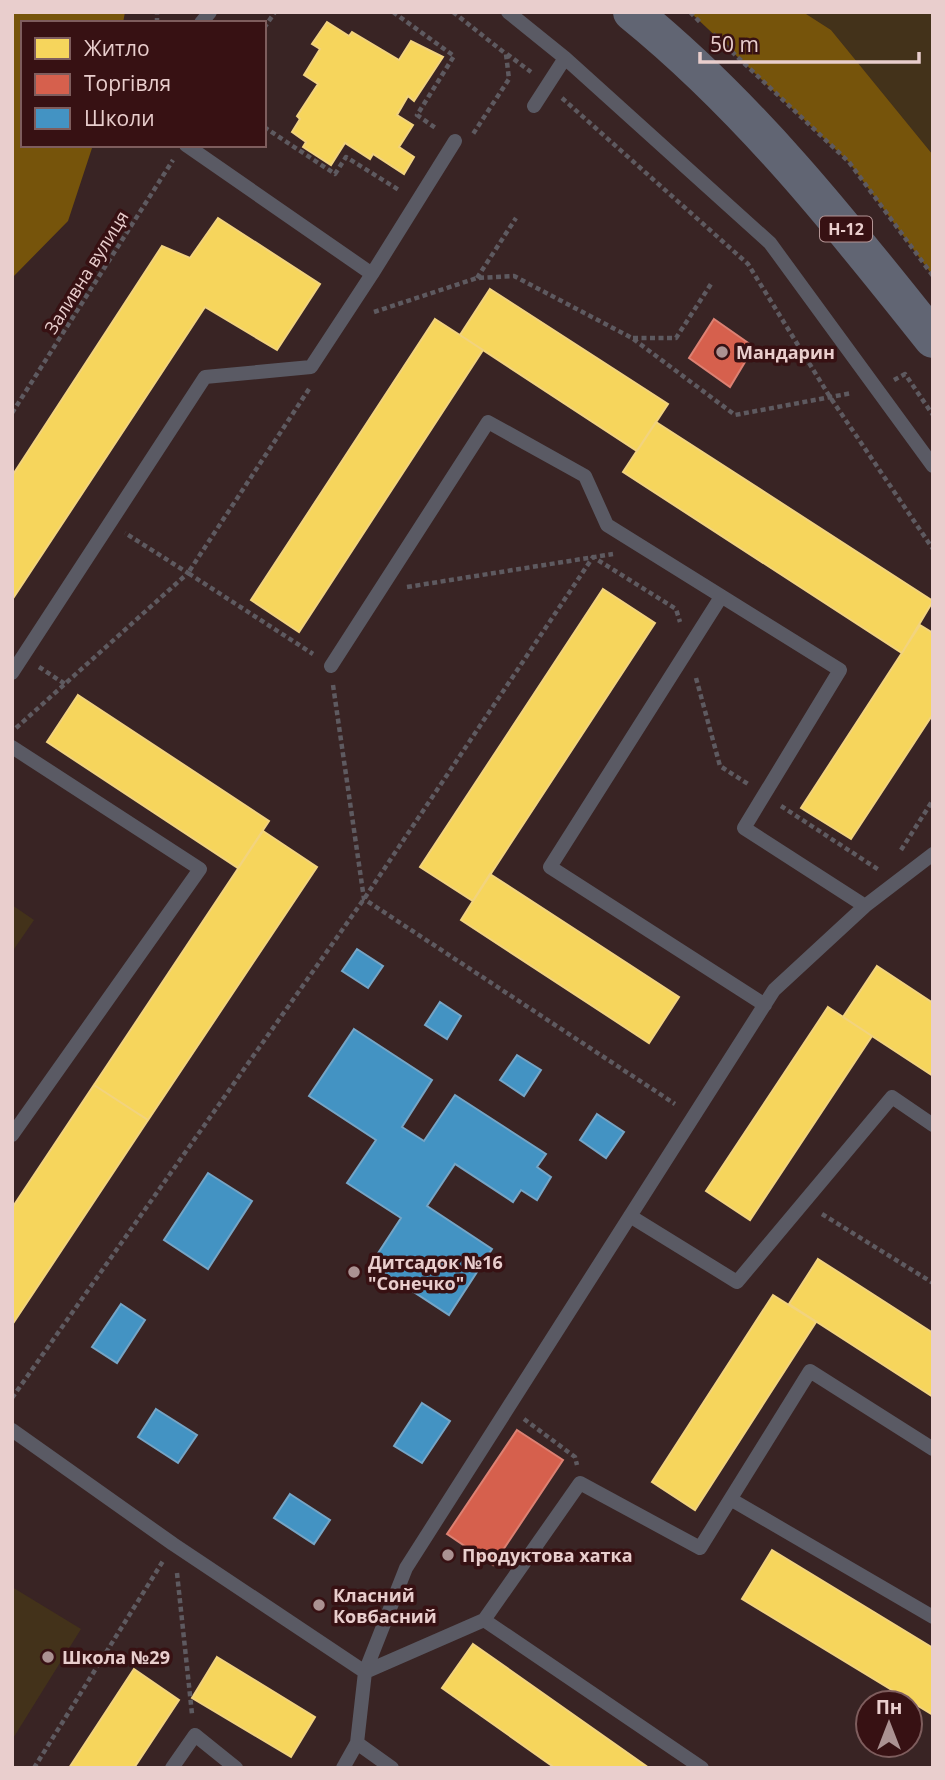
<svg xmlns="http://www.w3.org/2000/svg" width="945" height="1780" font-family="'Open Sans',sans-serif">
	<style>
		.green { fill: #43321a }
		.forest { fill: #76540b }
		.homes { fill: #f6d55c; stroke: #f2d37e; stroke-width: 2 }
		.shops { fill: #d6604d; stroke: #dc8173; stroke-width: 2 }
		.schools { fill: #4393c3; stroke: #75a5c6; stroke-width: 2 }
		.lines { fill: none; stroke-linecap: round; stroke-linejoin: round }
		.path { stroke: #5e5a60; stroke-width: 4.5; stroke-dasharray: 5 3.5; stroke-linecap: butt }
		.service { stroke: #5a5a64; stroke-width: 14 }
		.primary { stroke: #616573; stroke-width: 38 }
		.poi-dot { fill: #ab9292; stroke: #371113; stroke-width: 2.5 }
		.labels { text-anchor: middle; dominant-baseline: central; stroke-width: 7; stroke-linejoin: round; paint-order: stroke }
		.shield { fill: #371113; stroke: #b49595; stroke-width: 2 }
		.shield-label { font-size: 16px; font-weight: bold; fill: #e9cecd }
		.street-label { font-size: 18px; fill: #e9cecd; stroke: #371113 }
		.poi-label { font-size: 18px; font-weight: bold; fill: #e9cecd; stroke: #371113; text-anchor: start }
	</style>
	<rect width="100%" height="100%" fill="#392424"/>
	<path class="green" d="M 803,12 L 933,12 L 933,155 L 831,30 Z
		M 12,905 L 34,920 L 12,952 Z
		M 12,1587 L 81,1629 L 12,1740 Z"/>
	<path class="forest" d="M 12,12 L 125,12 L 123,23 L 23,23 L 23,145 L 93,145 L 68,221 L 12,278 Z
		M 690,12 L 803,12 L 831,30 L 933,155 L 933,276 L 849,162 Z"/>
	<path class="homes" d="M 327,22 L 349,36 L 352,32 L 399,60 L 411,41 L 443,57 L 414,101 L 408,96 L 397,115 L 413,125 L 399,147 L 414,157 L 404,174 L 373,154 L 370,159 L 345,143 L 331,165 L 303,147 L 306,142 L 292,132 L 300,119 L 297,116 L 318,84 L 304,75 L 320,49 L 312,44 Z
		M 218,218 L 320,284 L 277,350 L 205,307 L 12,600 L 12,476 L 162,246 L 190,258 Z
		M 490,289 L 668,404 L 637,451 L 460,335 Z
		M 435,319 L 483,350 L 299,632 L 251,600 Z
		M 656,422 L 933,601 L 902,653 L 623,472 Z
		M 603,589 L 655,623 L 473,901 L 420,867 Z
		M 920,625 L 933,633 L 933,714 L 851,839 L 801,808 Z
		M 78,695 L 269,821 L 238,868 L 47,742 Z
		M 263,831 L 317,867 L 148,1120 L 94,1085 Z
		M 490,874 L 679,997 L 649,1043 L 461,920 Z
		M 877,966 L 933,1003 L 933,1076 L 843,1017 Z
		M 828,1007 L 872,1036 L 750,1220 L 706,1191 Z
		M 94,1085 L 148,1120 L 12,1325 L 12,1208 Z
		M 818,1259 L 933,1333 L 933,1397 L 789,1304 Z
		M 773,1295 L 816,1322 L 695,1510 L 652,1482 Z
		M 772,1550 L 933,1648 L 933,1715 L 742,1599 Z
		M 473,1644 L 649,1768 L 555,1768 L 442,1688 Z
		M 217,1657 L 315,1717 L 291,1757 L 192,1698 Z
		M 134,1669 L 179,1700 L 134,1768 L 69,1768 Z"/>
	<path class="shops" d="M 714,319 L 754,347 L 730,387 L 689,358 Z
		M 517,1430 L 563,1460 L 493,1565 L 447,1534 Z"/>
	<path class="schools" d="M 357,949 L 383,966 L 368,988 L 342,971 Z
		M 440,1002 L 461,1016 L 447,1039 L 425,1025 Z
		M 354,1029 L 432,1080 L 402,1127 L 424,1141 L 455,1095 L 546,1154 L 537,1167 L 551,1177 L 537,1200 L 521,1190 L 513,1202 L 455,1164 L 427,1206 L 492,1249 L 449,1315 L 371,1264 L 401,1218 L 347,1183 L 376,1140 L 309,1096 Z
		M 517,1055 L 541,1070 L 524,1096 L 500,1080 Z
		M 597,1114 L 624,1132 L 606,1158 L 580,1140 Z
		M 208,1173 L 252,1201 L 208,1269 L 164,1240 Z
		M 121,1304 L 145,1320 L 117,1363 L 92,1347 Z
		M 422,1403 L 450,1421 L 422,1463 L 394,1446 Z
		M 156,1409 L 197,1435 L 178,1463 L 138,1437 Z
		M 290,1494 L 330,1520 L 314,1544 L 274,1518 Z"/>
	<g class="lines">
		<path class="path" d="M 393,12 L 454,56 L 417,115 L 437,129
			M 453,12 L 506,54 L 509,79 L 473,134
			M 690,12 L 701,23
			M 157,23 L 157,12
			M 264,28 L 275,12
			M 713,34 L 849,162 L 933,276
			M 507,54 L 531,72
			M 562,98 L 748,264 L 830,397 L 933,549
			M 264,127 L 335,174 L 346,157 L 399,190
			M 477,278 L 516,218
			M 374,312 L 477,278 L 514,276 L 632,338 L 735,415 L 852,393
			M 633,338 L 676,338 L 711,284
			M 894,380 L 905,374 L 933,415
			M 309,389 L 188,573 L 313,654
			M 12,413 L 173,160
			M 407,587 L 613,554
			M 39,667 L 65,684
			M 696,678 L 720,766 L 748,784
			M 333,685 L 364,899 L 675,1104
			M 16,728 L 188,573 L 125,533
			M 781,806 L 879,870
			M 901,850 L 933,800
			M 822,1214 L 933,1283
			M 12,1398 L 364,899 L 593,557 L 676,609 L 680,622
			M 524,1419 L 575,1457 L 577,1465
			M 177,1573 L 192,1714
			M 34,1768 L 163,1561"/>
		<path class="service" d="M 508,12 L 565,58 L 770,243 L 933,466
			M 201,23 L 210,12
			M 534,106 L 565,58
			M 372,274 L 455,141
			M 721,597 L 550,867 L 765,1005
			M 331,666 L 488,422 L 585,476 L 607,525 L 840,670 L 744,828 L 865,906
			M 12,673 L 205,377 L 311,367 L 372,274 L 186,145
			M 12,747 L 200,869 L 12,1135
			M 630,1216 L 737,1282 L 892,1097 L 933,1125
			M 12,1430 L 173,1544 L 365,1672 L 357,1743 L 392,1768
			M 732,1500 L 933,1617
			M 484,1620 L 580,1483 L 700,1548 L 810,1371 L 933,1449
			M 365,1672 L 406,1568 L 774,990 L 865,906 L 933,854
			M 365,1672 L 484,1620 L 702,1768
			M 172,1768 L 195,1735 L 236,1768
			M 343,1768 L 357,1743"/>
		<path class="primary" d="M 632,12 C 748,106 841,223 933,339"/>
	</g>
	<g class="poi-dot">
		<circle cx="722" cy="352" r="7"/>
		<circle cx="354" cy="1272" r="7"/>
		<circle cx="448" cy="1555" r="7"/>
		<circle cx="319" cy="1605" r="7"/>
		<circle cx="48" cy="1657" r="7"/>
	</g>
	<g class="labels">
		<rect class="shield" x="820" y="216.5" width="52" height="25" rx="5"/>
		<g class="shield-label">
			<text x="846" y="229">Н-12</text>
		</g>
		<g class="street-label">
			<text transform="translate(86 272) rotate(-58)">Заливна вулиця</text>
		</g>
		<g class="poi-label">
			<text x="736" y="352">Мандарин</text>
			<text x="368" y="1262">Дитсадок №16<tspan x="368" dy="21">"Сонечко"</tspan></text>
			<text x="462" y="1555">Продуктова хатка</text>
			<text x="333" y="1595">Класний<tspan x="333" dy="21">Ковбасний</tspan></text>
			<text x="62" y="1657">Школа №29</text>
		</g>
	</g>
	<rect width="945" height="1780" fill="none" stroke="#e9cecd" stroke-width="28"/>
	<rect x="21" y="21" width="245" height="126" fill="#371113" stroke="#7e5d5d" stroke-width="2"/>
	<rect x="35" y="38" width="35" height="21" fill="#f6d55c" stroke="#7e5d5d" stroke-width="2"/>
	<text x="84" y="56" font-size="21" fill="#e9cecd">Житло</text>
	<rect x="35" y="74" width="35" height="21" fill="#d6604d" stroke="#7e5d5d" stroke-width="2"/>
	<text x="84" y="91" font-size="21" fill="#e9cecd">Торгівля</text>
	<rect x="35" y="108" width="35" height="21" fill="#4393c3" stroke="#7e5d5d" stroke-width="2"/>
	<text x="84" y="126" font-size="21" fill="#e9cecd">Школи</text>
	<g transform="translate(889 1724)"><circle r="33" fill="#371113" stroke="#7e5d5d" stroke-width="2"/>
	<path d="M0-5L12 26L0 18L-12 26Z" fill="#ab9292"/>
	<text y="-10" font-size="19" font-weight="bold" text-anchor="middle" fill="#e9cecd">Пн</text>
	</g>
	<path d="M700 52v10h219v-10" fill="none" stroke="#e9cecd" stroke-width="3.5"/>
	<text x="710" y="52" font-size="21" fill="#e9cecd" stroke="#371113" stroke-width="5" paint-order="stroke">50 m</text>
</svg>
